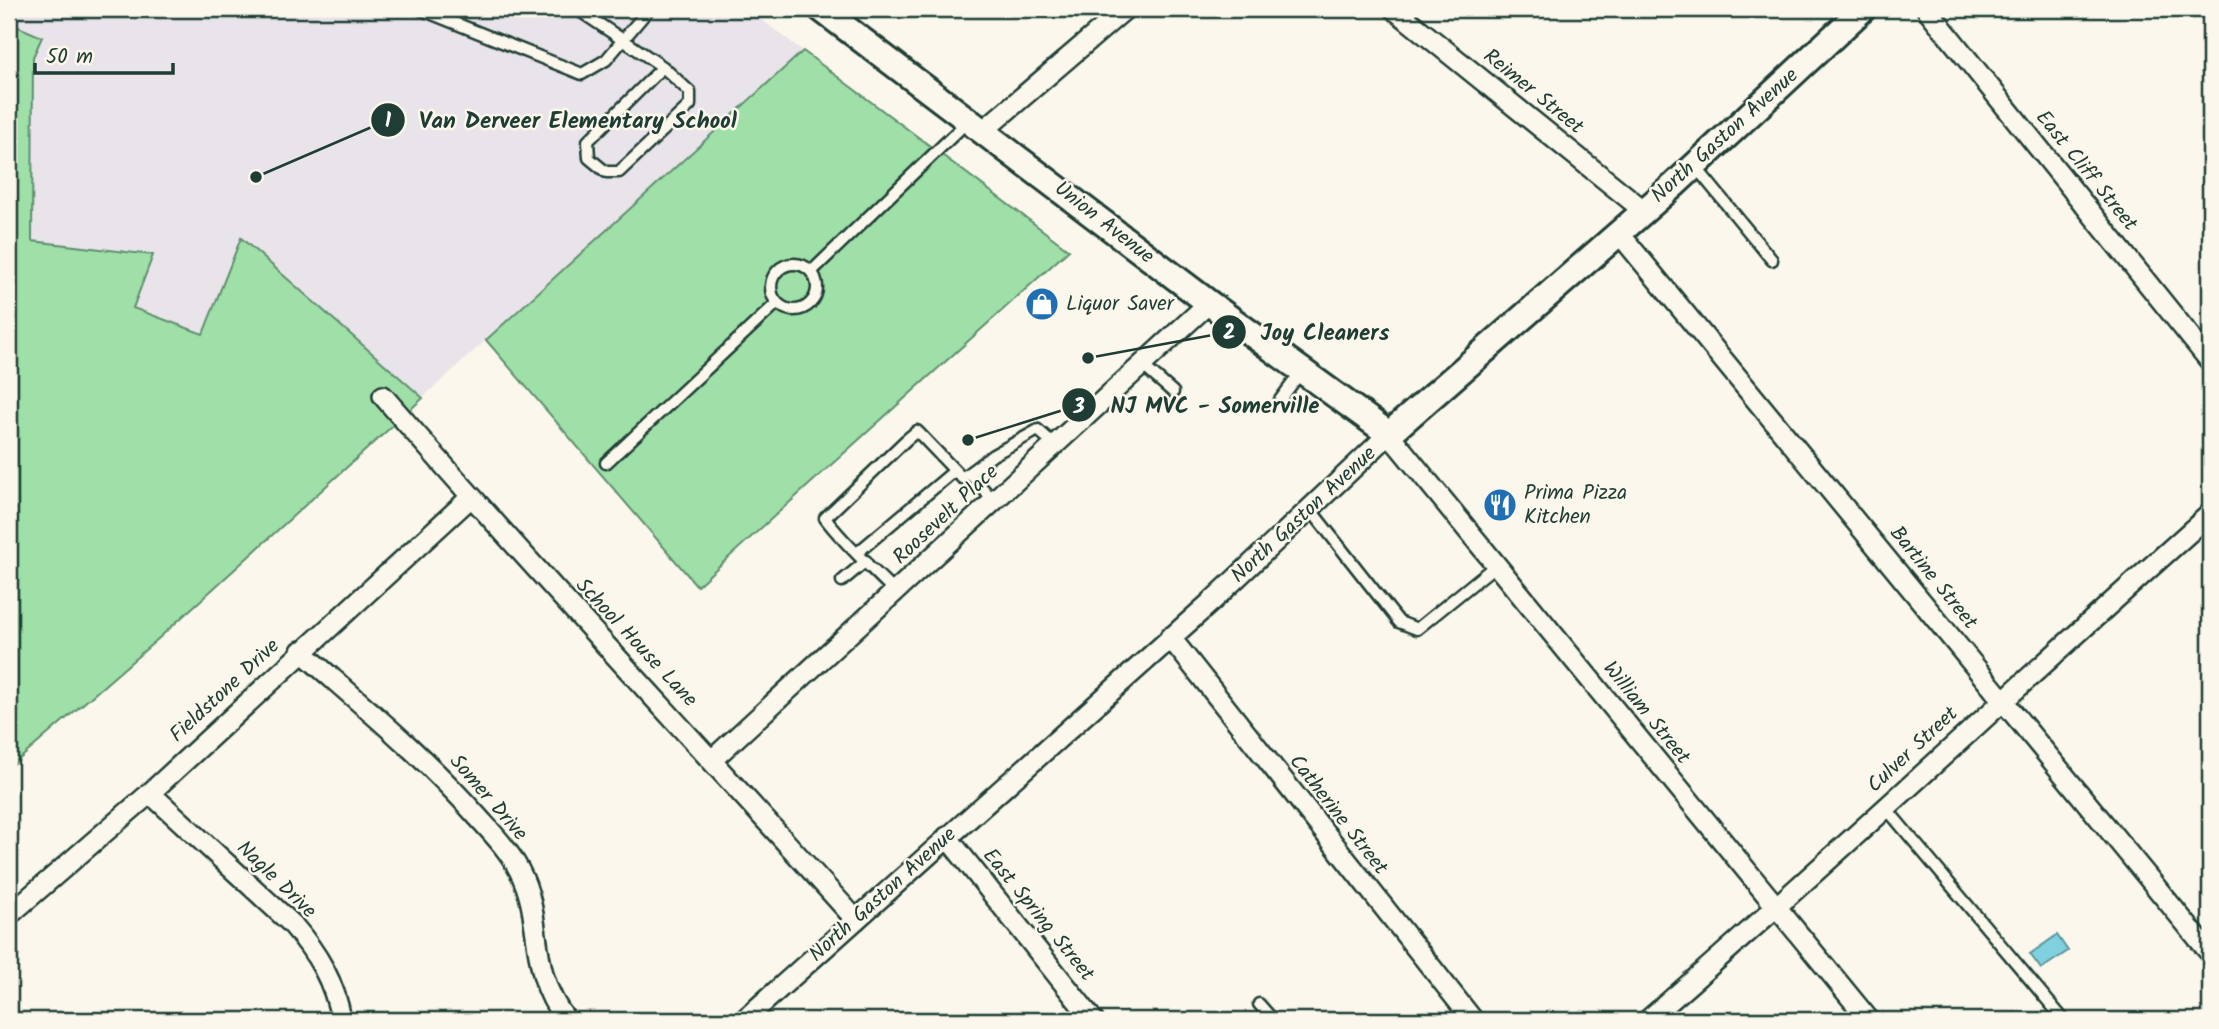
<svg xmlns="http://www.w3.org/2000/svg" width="2219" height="1029" font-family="Kalam,sans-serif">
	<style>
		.built { fill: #e9e3ea }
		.green { fill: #9fdfa8; stroke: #5f8e6e; stroke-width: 2 }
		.water { fill: #81d0df; stroke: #5a959b; stroke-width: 2 }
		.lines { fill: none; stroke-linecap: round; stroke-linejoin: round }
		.service-casing { stroke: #1f3d34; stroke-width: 15 }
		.minor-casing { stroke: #1f3d34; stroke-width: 24 }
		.tertiary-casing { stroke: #1f3d34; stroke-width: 30 }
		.service { stroke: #fbf7ec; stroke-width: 10 }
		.minor { stroke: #fbf7ec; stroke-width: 19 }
		.tertiary { stroke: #fbf7ec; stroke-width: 24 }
		.labels { text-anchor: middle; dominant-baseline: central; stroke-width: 5; stroke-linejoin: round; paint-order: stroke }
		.street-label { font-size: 21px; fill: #1f3d34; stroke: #fbf7ec }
		.poi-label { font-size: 21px; fill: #1f3d34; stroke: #fbf7ec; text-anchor: start }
		.leader { fill: none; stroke: #1f3d34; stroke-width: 2.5 }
		.callout-dot { fill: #1f3d34; stroke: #fbf7ec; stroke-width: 2.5 }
		.mark-label { font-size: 21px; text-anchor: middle; font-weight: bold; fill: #fff }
		.callout-label { font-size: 23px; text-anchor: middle; font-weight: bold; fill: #1f3d34; stroke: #fbf7ec; stroke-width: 5; stroke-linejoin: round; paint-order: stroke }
	</style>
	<rect width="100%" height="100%" fill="#fbf7ec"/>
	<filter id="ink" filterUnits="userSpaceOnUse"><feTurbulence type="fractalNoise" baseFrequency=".0143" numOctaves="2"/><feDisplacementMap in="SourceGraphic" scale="14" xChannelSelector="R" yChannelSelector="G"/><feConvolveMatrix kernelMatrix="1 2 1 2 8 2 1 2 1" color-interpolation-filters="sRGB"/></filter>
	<g filter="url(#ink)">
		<path class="built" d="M 9,9 L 747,9 L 803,51 L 159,638 L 9,678 Z"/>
		<path class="green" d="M 9,23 L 42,37 L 33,57 L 32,241 L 153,255 L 133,308 L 203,334 L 241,238 L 423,398 L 159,638 L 9,768 Z
			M 803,51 L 1069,250 L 697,586 L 486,340 Z"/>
		<path class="water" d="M 2057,935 L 2068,951 L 2041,969 L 2030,954 Z"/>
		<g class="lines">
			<defs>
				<path id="service" d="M 420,9 L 582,74 L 606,60 L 649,9
					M 577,9 L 663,67 L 690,92 L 690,105 L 619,172 L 606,172 L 589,158 L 588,141 L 663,67
					M 1695,166 L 1772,260
					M771 287a23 23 0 1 1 46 0a23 23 0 1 1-46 0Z
					M 811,272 L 967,122
					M 1142,365 L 1173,392
					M 1280,400 L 1301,372
					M 606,463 L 777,303
					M 969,473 L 994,501
					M 1310,509 L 1399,622 L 1417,629 L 1496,565
					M 857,553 L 953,472
					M 842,581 L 866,561
					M 895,592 C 870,566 846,546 825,518 L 906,440 L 917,431 L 962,478 L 993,455 L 1038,430 L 1055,445
					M 1886,808 L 2064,1020
					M 1259,1004 L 1273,1020"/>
				<path id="minor" d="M 1394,9 L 1643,210
					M 1927,9 L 2210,361
					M 984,130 L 1125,9
					M 1619,233 L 2210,953
					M 383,396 C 537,574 699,745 856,920
					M 1170,637 L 1473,1020
					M 301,651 C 361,704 423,755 476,815 C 492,833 508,849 519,870 C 545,919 526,969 566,1020
					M 713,759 L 1209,303
					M 150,793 L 292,924 C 317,953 335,982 341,1020
					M 947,837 L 1093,1020
					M 9,915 L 150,793 L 471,497
					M 744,1020 L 1211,602 L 1389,434 L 1869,1020
					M 1648,1020 C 1839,855 2022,681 2210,514"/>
				<path id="tertiary" d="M 821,9 L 1209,303 L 1389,434 L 1674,185 L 1863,9"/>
			</defs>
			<use href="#service" class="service-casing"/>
			<use href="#minor" class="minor-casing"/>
			<use href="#tertiary" class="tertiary-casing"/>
			<use href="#service" class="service"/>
			<use href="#minor" class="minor"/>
			<use href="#tertiary" class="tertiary"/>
		</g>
	</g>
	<defs>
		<symbol id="shop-disc" viewBox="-11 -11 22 22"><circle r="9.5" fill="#1f6fb2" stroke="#fbf7ec"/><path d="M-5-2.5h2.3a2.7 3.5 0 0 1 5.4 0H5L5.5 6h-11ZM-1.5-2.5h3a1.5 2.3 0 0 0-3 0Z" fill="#fff"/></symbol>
		<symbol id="restaurant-disc" viewBox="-11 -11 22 22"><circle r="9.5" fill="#1f6fb2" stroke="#fbf7ec"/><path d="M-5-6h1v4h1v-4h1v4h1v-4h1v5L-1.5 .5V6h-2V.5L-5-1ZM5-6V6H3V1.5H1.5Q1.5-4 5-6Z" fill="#fff"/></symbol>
	</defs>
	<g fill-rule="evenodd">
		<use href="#shop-disc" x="1023" y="285" width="38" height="38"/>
		<use href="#restaurant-disc" x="1481" y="486" width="38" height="38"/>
	</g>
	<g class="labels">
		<g class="street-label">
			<text transform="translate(1533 92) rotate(39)">Reimer Street</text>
			<text transform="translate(1725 136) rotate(-42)">North Gaston Avenue</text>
			<text transform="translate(2086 171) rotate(51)">East Cliff Street</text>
			<text transform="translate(1104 223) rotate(38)">Union Avenue</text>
			<text transform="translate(946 515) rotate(-43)">Roosevelt Place</text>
			<text transform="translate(1304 515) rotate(-43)">North Gaston Avenue</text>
			<text transform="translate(1933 578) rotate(51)">Bartine Street</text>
			<text transform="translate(636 643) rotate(47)">School House Lane</text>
			<text transform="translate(225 691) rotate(-43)">Fieldstone Drive</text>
			<text transform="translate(1646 713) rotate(51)">William Street</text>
			<text transform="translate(1913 750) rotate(-43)">Culver Street</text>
			<text transform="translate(488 798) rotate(49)">Somer Drive</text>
			<text transform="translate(1338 815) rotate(52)">Catherine Street</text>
			<text transform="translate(276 880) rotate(44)">Nagle Drive</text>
			<text transform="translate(883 895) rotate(-42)">North Gaston Avenue</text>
			<text transform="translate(1038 915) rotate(51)">East Spring Street</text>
		</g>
		<g class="poi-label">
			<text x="1066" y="304">Liquor Saver</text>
			<text x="1524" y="493">Prima Pizza<tspan x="1524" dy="24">Kitchen</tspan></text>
		</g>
	</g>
	<path class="leader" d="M256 177L388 120M1088 358L1229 332M968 440L1079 405"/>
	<g class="callout-dot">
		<circle cx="256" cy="177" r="7"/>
		<circle cx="1088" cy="358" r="7"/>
		<circle cx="968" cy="440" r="7"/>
		<circle cx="388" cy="120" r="18"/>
		<circle cx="1229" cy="332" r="18"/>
		<circle cx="1079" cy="405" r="18"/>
	</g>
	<g class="mark-label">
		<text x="388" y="127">1</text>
		<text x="1229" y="339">2</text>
		<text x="1079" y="413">3</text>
	</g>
	<g class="callout-label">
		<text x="578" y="128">Van Derveer Elementary School</text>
		<text x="1325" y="340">Joy Cleaners</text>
		<text x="1215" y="413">NJ MVC - Somerville</text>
	</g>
	<rect width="2219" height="1029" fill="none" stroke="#fbf7ec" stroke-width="35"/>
	<rect x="18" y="18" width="2184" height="994" fill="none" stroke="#1f3d34" stroke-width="2.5" filter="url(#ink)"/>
	<path d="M35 63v10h138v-10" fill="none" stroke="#1f3d34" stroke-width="3.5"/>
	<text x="46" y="63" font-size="21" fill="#1f3d34" stroke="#fbf7ec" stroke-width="5" paint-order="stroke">50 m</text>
</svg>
